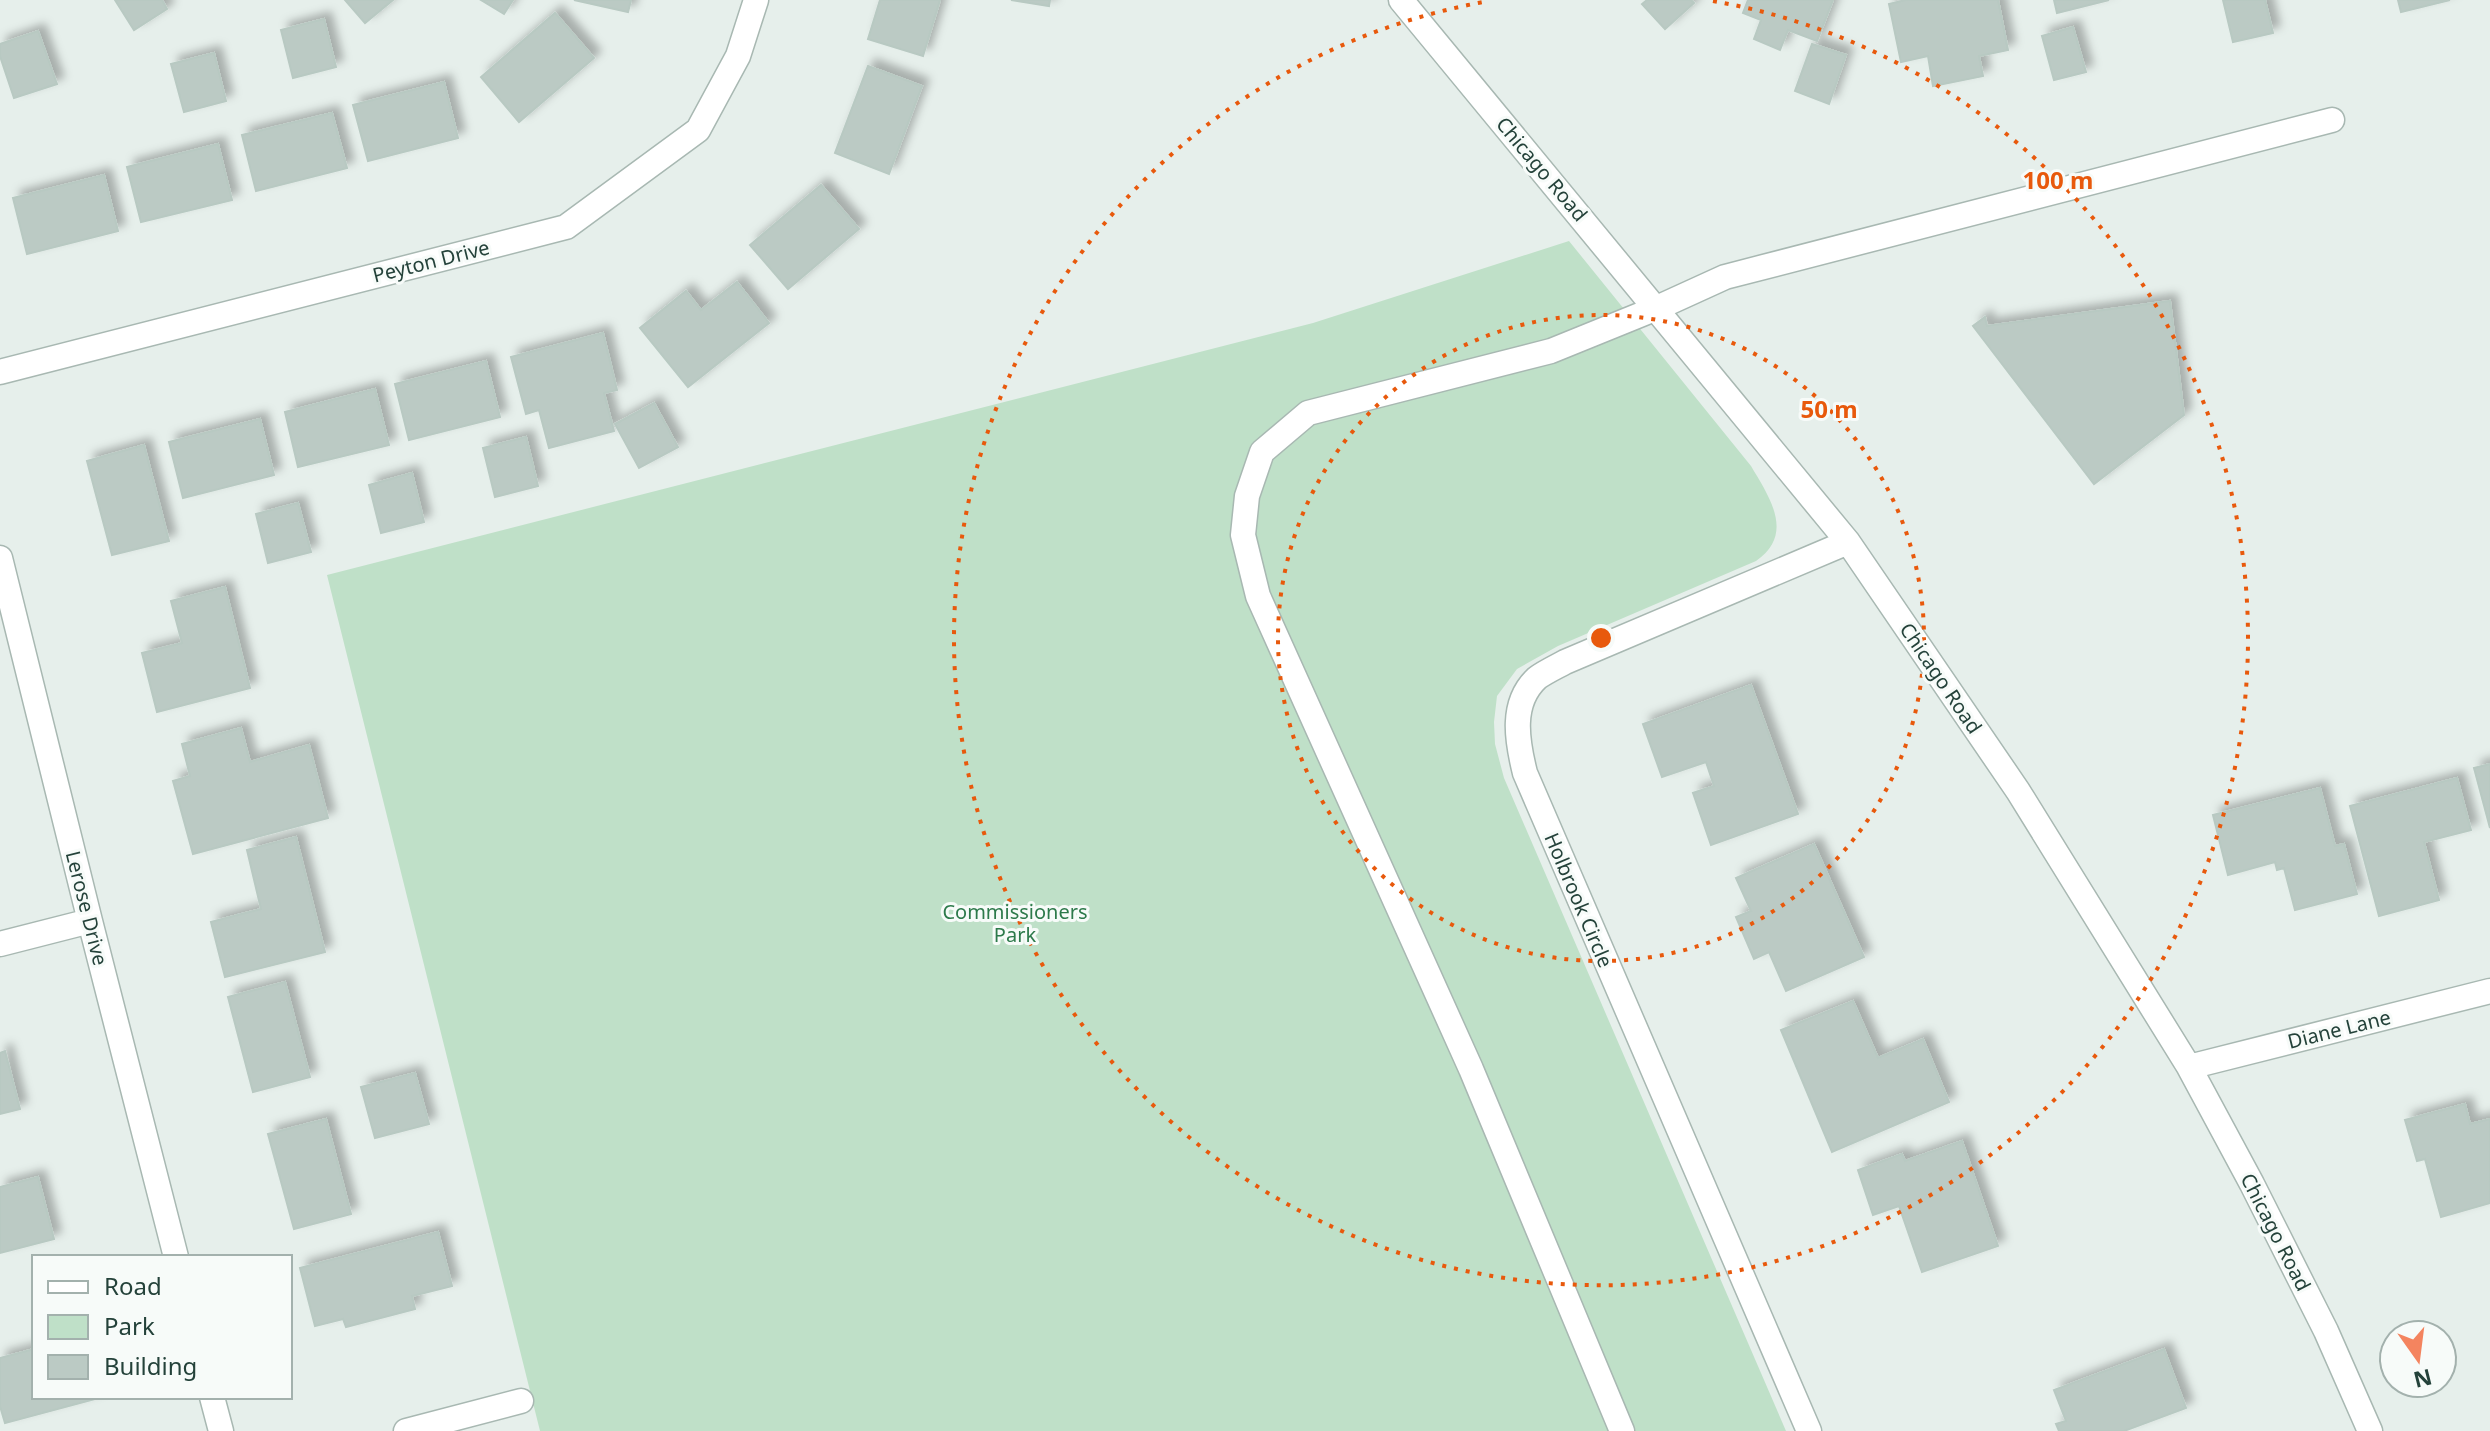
<svg xmlns="http://www.w3.org/2000/svg" width="2490" height="1431" font-family="'Noto Sans',sans-serif">
	<style>
		.green { fill: #bfe0c8 }
		.building { fill: #bbcac4; stroke: #b8c9c2; stroke-width: 2; filter: url(#shadow) }
		.lines { fill: none; stroke-linecap: round; stroke-linejoin: round }
		.minor-casing { stroke: #a8b8b2; stroke-width: 27 }
		.minor { stroke: #fff; stroke-width: 24 }
		.ring { fill: none; stroke: #e8590c; stroke-width: 4; stroke-dasharray: 4 8 }
		.labels { text-anchor: middle; dominant-baseline: central; stroke-width: 6; stroke-linejoin: round; paint-order: stroke }
		.street-label { font-size: 20px; fill: #24423a; stroke: #f7fbf9 }
		.park-label { font-size: 20px; fill: #2d7a4b; stroke: #f7fbf9 }
		.centre { fill: #e8590c; stroke: #f7fbf9; stroke-width: 4 }
		.ring-label { font-size: 24px; text-anchor: middle; font-weight: bold; fill: #e8590c; stroke: #f7fbf9; stroke-width: 6; stroke-linejoin: round; paint-order: stroke }
	</style>
	<defs>
		<filter id="shadow"><feDropShadow dx="7" dy="-7" stdDeviation="4" flood-color="#0004"/></filter>
	</defs>
	<rect width="100%" height="100%" fill="#e6efeb"/>
	<path class="green" d="M 1569,241 L 1751,466 C 1770,498 1795,534 1756,561 L 1558,646 L 1517,669 L 1497,696 L 1494,722 L 1495,744 L 1504,778 L 1786,1431 L 540,1431 L 327,575 L 1313,323 Z"/>
	<path class="building" d="M 115,0 L 162,0 L 167,9 L 134,30 Z
		M 345,0 L 393,0 L 365,23 Z
		M 481,0 L 513,0 L 504,14 Z
		M 574,0 L 631,0 L 628,12 Z
		M 880,0 L 940,0 L 923,56 L 868,39 Z
		M 1011,0 L 1050,0 L 1049,6 Z
		M 1647,0 L 1691,0 L 1694,3 L 1665,29 L 1642,4 Z
		M 1748,0 L 1833,0 L 1817,41 L 1788,30 L 1780,50 L 1754,39 L 1761,20 L 1743,13 Z
		M 1906,0 L 1998,0 L 2008,50 L 1979,56 L 1983,76 L 1933,86 L 1928,56 L 1901,62 L 1889,4 Z
		M 2054,0 L 2109,0 L 2057,13 Z
		M 2223,0 L 2265,0 L 2273,33 L 2233,42 Z
		M 2398,0 L 2450,0 L 2401,12 Z
		M 555,13 L 594,58 L 519,122 L 481,77 Z
		M 324,19 L 336,67 L 293,78 L 281,30 Z
		M 2073,27 L 2086,72 L 2054,80 L 2042,36 Z
		M 38,31 L 57,84 L 14,98 L 0,56 L 0,44 Z
		M 1812,44 L 1846,55 L 1829,104 L 1795,91 Z
		M 214,53 L 226,101 L 184,112 L 171,64 Z
		M 868,66 L 922,86 L 889,174 L 835,153 Z
		M 444,82 L 458,138 L 368,161 L 353,105 Z
		M 332,113 L 347,168 L 256,191 L 242,135 Z
		M 218,144 L 232,200 L 141,222 L 127,167 Z
		M 104,175 L 118,231 L 27,254 L 13,198 Z
		M 821,185 L 859,229 L 788,289 L 750,245 Z
		M 737,282 L 769,323 L 688,387 L 640,328 L 686,291 L 701,310 Z
		M 2170,301 L 2184,415 L 2094,484 L 1973,326 L 1985,317 L 1987,326 Z
		M 603,333 L 617,390 L 604,393 L 614,431 L 549,448 L 539,410 L 526,414 L 511,357 Z
		M 486,361 L 500,417 L 409,440 L 395,384 Z
		M 375,389 L 389,445 L 298,467 L 285,412 Z
		M 654,403 L 678,447 L 639,468 L 615,424 Z
		M 260,419 L 274,475 L 183,498 L 169,442 Z
		M 526,437 L 538,486 L 495,497 L 483,448 Z
		M 144,445 L 169,541 L 112,555 L 87,461 Z
		M 412,473 L 424,522 L 381,533 L 369,485 Z
		M 298,503 L 311,552 L 268,563 L 256,514 Z
		M 225,587 L 250,688 L 157,712 L 142,653 L 182,643 L 171,601 Z
		M 1751,685 L 1798,814 L 1711,845 L 1693,793 L 1714,786 L 1706,762 L 1662,777 L 1643,724 Z
		M 241,728 L 250,762 L 309,745 L 328,818 L 193,854 L 173,781 L 190,776 L 182,744 Z
		M 2490,764 L 2490,828 L 2474,768 Z
		M 2457,778 L 2471,830 L 2424,842 L 2439,900 L 2379,916 L 2350,806 Z
		M 2320,788 L 2335,846 L 2344,844 L 2357,894 L 2295,910 L 2284,868 L 2277,870 L 2275,862 L 2228,875 L 2213,815 Z
		M 296,837 L 325,952 L 225,977 L 211,922 L 261,909 L 247,850 Z
		M 1814,844 L 1864,957 L 1786,991 L 1769,952 L 1754,959 L 1736,917 L 1751,911 L 1736,878 Z
		M 285,982 L 310,1077 L 253,1092 L 228,997 Z
		M 1853,1001 L 1878,1058 L 1923,1039 L 1949,1102 L 1832,1152 L 1781,1030 Z
		M 5,1051 L 20,1109 L 0,1114 L 0,1053 Z
		M 415,1073 L 429,1124 L 375,1138 L 361,1087 Z
		M 2465,1104 L 2470,1124 L 2490,1119 L 2490,1203 L 2441,1217 L 2425,1159 L 2417,1161 L 2405,1120 Z
		M 326,1119 L 351,1214 L 294,1229 L 268,1134 Z
		M 1962,1141 L 1998,1246 L 1922,1272 L 1899,1206 L 1873,1215 L 1858,1170 L 1902,1154 L 1905,1161 Z
		M 38,1177 L 54,1239 L 0,1253 L 0,1187 Z
		M 438,1232 L 452,1286 L 412,1296 L 415,1309 L 346,1327 L 343,1319 L 315,1326 L 300,1268 Z
		M 34,1349 L 34,1397 L 95,1397 L 95,1399 L 5,1423 L 0,1406 L 0,1358 Z
		M 2164,1349 L 2186,1408 L 2124,1431 L 2059,1431 L 2056,1424 L 2066,1421 L 2054,1390 Z"/>
	<g class="lines">
		<defs>
			<path id="minor" d="M 1401,0 L 1848,542 L 2018,791 L 2189,1067 L 2252,1184 L 2326,1331 L 2370,1431
				M 0,372 L 566,227 L 698,130 L 738,56 L 756,0
				M 0,558 L 90,921 L 176,1257
				M 0,944 L 90,921
				M 2189,1067 L 2490,991
				M 212,1397 L 221,1431
				M 406,1431 L 521,1401
				M 1622,1431 L 1471,1069 L 1258,596 L 1243,535 L 1247,496 L 1262,452 L 1308,413 L 1551,351 L 1657,308 L 1725,277 L 2332,120
				M 1809,1431 L 1525,773 C 1517,741 1510,703 1537,678 C 1545,672 1556,667 1565,662 L 1848,542"/>
		</defs>
		<use href="#minor" class="minor-casing"/>
		<use href="#minor" class="minor"/>
	</g>
	<g class="ring">
		<circle cx="1601" cy="638" r="323"/>
		<path d="M1713 1A647 647 0 1 1 1489 1"/>
	</g>
	<g class="labels">
		<g class="street-label">
			<text transform="translate(1542 169) rotate(50)">Chicago Road</text>
			<text transform="translate(431 261) rotate(-14)">Peyton Drive</text>
			<text transform="translate(1941 678) rotate(56)">Chicago Road</text>
			<text transform="translate(1579 900) rotate(67)">Holbrook Circle</text>
			<text transform="translate(87 908) rotate(76)">Lerose Drive</text>
			<text transform="translate(2339 1029) rotate(-14)">Diane Lane</text>
			<text transform="translate(2276 1232) rotate(63)">Chicago Road</text>
		</g>
		<g class="park-label">
			<text x="1015" y="911">Commissioners<tspan x="1015" dy="23">Park</tspan></text>
		</g>
	</g>
	<circle cx="1601" cy="638" r="12" class="centre"/>
	<g class="ring-label">
		<text x="2058" y="189">100 m</text>
		<text x="1829" y="418">50 m</text>
	</g>
	<rect x="32" y="1255" width="260" height="144" fill="#f7fbf9" stroke="#a3b1ad" stroke-width="2"/>
	<rect x="48" y="1281" width="40" height="12" fill="#ffffff" stroke="#a3b1ad" stroke-width="2"/>
	<text x="104" y="1295" font-size="24" fill="#24423a">Road</text>
	<rect x="48" y="1315" width="40" height="24" fill="#bfe0c8" stroke="#a3b1ad" stroke-width="2"/>
	<text x="104" y="1335" font-size="24" fill="#24423a">Park</text>
	<rect x="48" y="1355" width="40" height="24" fill="#bbcac4" stroke="#a3b1ad" stroke-width="2"/>
	<text x="104" y="1375" font-size="24" fill="#24423a">Building</text>
	<g transform="translate(2418 1359) rotate(166)"><circle r="38" fill="#f7fbf9" stroke="#a3b1ad" stroke-width="2"/>
	<path d="M0-6L14 30L0 20L-14 30Z" fill="#f4845f"/>
	<text y="-12" font-size="22" font-weight="bold" text-anchor="middle" fill="#24423a">N</text>
	</g>
</svg>
